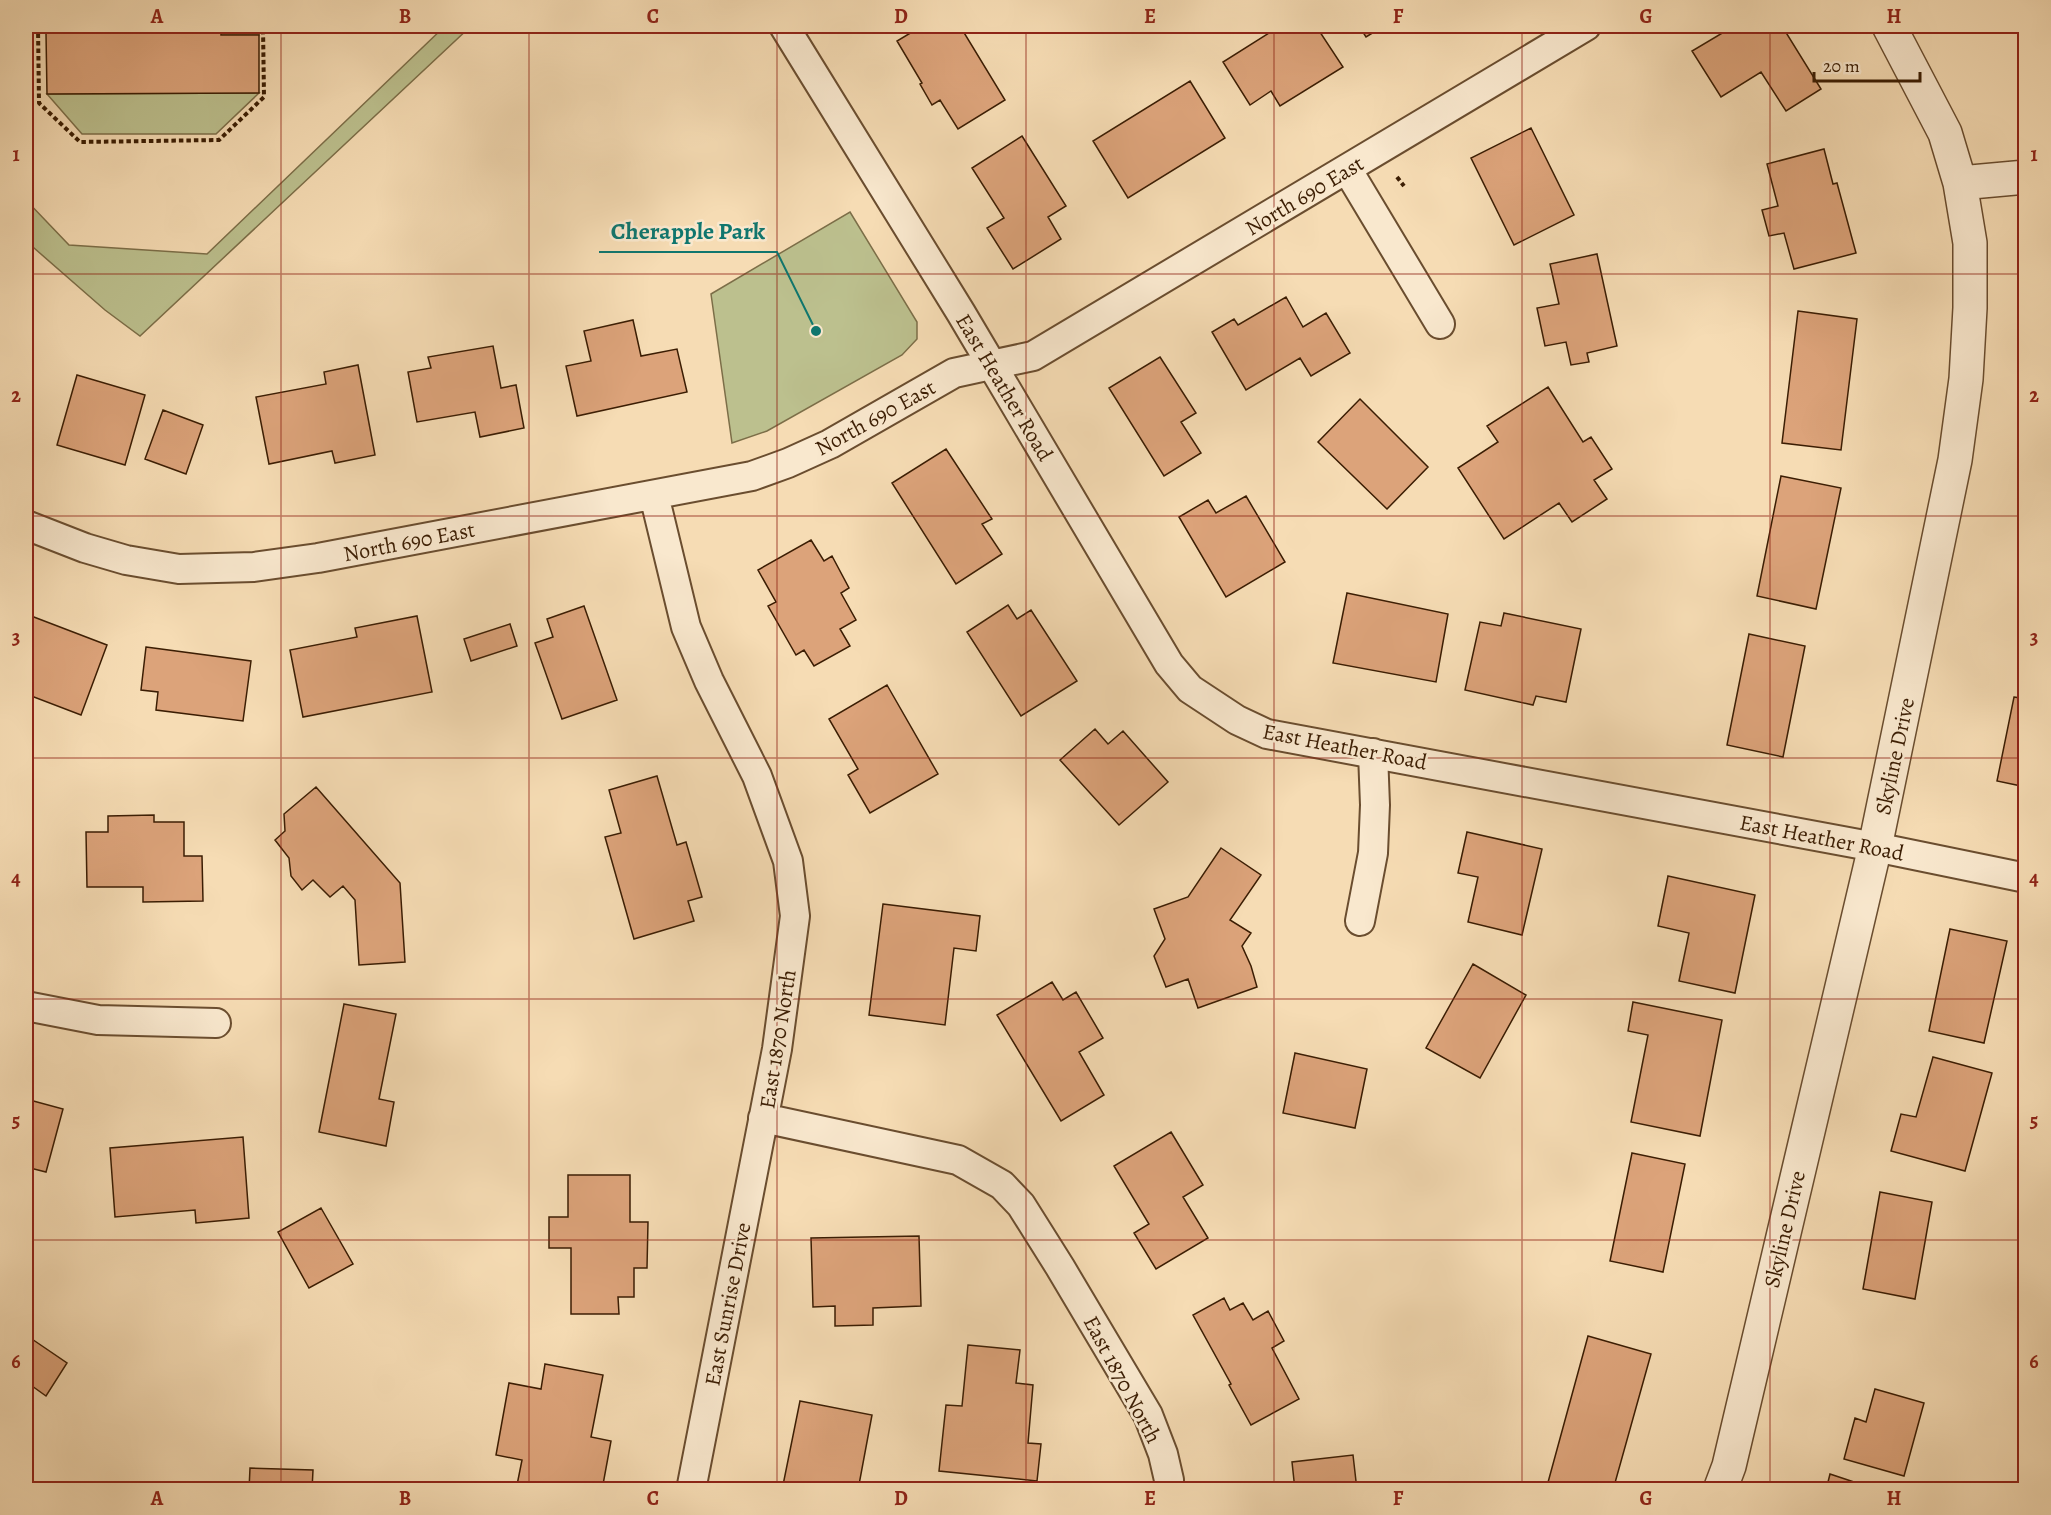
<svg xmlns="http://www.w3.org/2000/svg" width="2051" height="1515" font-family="Alegreya,serif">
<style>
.green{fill:#bcc08e;stroke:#7c6e48;stroke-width:1.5}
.building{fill:#dca37a;stroke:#3b1d03;stroke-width:1.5}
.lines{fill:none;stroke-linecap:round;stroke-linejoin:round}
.minor-casing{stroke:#6a4d2f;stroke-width:32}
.tertiary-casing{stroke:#6a4d2f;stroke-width:36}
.path{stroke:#3b1d03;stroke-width:4;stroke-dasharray:4.5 3;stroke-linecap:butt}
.minor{stroke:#f9e8ce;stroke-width:28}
.tertiary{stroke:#f9e8ce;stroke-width:33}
.grid{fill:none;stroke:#8f2418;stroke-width:1.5;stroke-opacity:0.55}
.labels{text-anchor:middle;stroke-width:5;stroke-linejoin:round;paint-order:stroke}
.street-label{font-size:22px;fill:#3b1d03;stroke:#f9e8ce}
.leader{fill:none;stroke:#0f766e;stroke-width:2}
.callout-dot{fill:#0f766e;stroke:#f9e8ce;stroke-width:2}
.callout-label{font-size:24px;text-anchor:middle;font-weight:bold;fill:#0f766e;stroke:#f9e8ce;stroke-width:5;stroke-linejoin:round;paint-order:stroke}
.neatline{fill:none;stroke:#8f2418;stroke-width:2}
.grid-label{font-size:20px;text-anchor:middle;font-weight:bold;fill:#8f2418}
</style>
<rect width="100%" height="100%" fill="#f6dcb4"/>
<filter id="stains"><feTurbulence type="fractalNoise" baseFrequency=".00333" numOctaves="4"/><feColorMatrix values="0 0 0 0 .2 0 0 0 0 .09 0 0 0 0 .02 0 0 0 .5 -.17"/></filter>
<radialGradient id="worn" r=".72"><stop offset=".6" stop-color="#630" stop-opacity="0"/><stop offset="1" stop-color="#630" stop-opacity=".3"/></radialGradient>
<!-- green -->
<path class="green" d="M221,26H259V35H221Z
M445,26H471L140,336L105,310L26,241V200L69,245L207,254Z
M259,93L216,134H82L47,94Z
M850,212L917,322V339L902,355L767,431L732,443L711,294Z"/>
<!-- building -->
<path class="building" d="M77,26H221V35H259V93L47,94L46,33H77Z
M922,26H960L1005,100L958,129L940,100L932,105L920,84L922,83L897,41Z
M1280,26H1316L1343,67L1280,106L1271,91L1250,105L1223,62Z
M1359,26H1384L1366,37Z
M1734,26H1782L1821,89L1786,111L1761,72L1721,97L1692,51Z
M1190,81L1225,138L1128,198L1093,141Z
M1531,128L1574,215L1514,245L1471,158Z
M1022,136L1066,206L1048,217L1061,239L1013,269L987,228L1004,218L972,168Z
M1824,149L1833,184L1837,183L1856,253L1794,269L1784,233L1769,236L1762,210L1778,206L1767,164Z
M1597,254L1617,346L1587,353L1589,362L1571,365L1566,342L1545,346L1537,308L1559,304L1550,264Z
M1286,297L1303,327L1326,313L1350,353L1311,376L1300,358L1246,390L1212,332L1234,319L1238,325Z
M1798,311L1857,319L1841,450L1782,443Z
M633,320L641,356L677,349L687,392L577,416L566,366L591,361L584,331Z
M493,346L501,388L516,385L524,428L480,437L475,412L417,422L408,372L431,368L428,357Z
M1160,357L1196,413L1181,422L1201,453L1164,476L1109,388Z
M358,365L375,455L335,463L332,451L269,464L256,397L326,384L324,372Z
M77,375L145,395L125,465L57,445Z
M1548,387L1583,442L1591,437L1612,469L1594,480L1607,499L1572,522L1559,503L1504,539L1458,468L1498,442L1487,426Z
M1360,399L1428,467L1387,509L1318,442Z
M163,410L203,425L186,474L145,459Z
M946,449L992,519L982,524L1002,554L956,584L892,483Z
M1781,476L1841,488L1816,609L1757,596Z
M1246,496L1285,562L1226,597L1179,517L1208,500L1216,513Z
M811,540L824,561L832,556L849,588L841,593L856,620L840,629L850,646L814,666L804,650L796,655L768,606L776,602L758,570Z
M2026,572V593L2022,592Z
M1347,593L1448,614L1436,682L1333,663Z
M1008,605L1017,619L1031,610L1077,681L1021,716L967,632Z
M584,606L617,700L562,719L535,643L553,637L547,619Z
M1504,613L1581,629L1566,702L1536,696L1533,705L1465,690L1480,622L1501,626Z
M26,614L107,645L81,715L26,694Z
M417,616L432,692L303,717L290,650L357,637L355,628Z
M510,624L517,646L471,661L464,639Z
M2026,627V648L2022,647Z
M1749,634L1805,646L1783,757L1727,745Z
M146,647L251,661L243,721L156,710L158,692L141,690Z
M887,685L938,774L870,813L848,775L858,769L829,719Z
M2014,697L2026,699V787L1997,781Z
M1095,729L1108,744L1123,731L1168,782L1119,825L1060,760Z
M657,776L677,845L686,842L702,897L688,901L694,921L634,939L605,837L621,833L609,790Z
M316,787L400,883L405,962L359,965L355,900L343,886L330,897L313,880L302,890L291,876L289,858L275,840L285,831L284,814Z
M154,815V822H184V856H202L203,901L143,902V887H87L86,832H108V816Z
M1467,832L1542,849L1522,935L1468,922L1478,877L1458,873Z
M1221,848L1261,875L1230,920L1251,933L1242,946L1251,966L1257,987L1198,1008L1188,979L1166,987L1154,956L1165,939L1154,909L1188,897Z
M1668,876L1755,895L1735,993L1679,981L1689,933L1658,926Z
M883,904L980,916L976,951L954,948L945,1025L869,1015Z
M1950,929L2007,941L1984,1043L1929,1031Z
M1473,964L1526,995L1480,1078L1426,1048Z
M1052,982L1063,1000L1076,992L1103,1038L1079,1052L1104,1095L1061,1121L997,1015Z
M1633,1002L1722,1020L1700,1136L1631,1122L1648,1035L1628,1031Z
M344,1004L396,1014L379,1099L394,1102L386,1146L319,1132Z
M1295,1053L1367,1069L1355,1128L1283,1113Z
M1933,1057L1992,1073L1965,1171L1891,1151L1901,1114L1916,1117Z
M26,1099L63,1109L46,1172L26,1167Z
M1171,1132L1203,1185L1183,1197L1208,1238L1156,1269L1134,1233L1149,1224L1114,1166Z
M243,1137L249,1218L196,1223L195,1210L115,1217L110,1148Z
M1632,1153L1685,1164L1663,1272L1610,1261Z
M568,1175H630V1222H648L647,1268H634V1297H618L619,1314H571V1248H549V1217H568Z
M1880,1192L1932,1202L1915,1299L1863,1289Z
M321,1208L353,1264L309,1288L278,1232Z
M919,1236L921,1306L873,1308V1325L835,1326V1306L813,1307L811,1238Z
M1224,1298L1230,1310L1243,1303L1253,1320L1268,1311L1284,1341L1272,1348L1299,1399L1251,1425L1229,1385L1231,1384L1193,1315Z
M26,1335L67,1363L46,1396L32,1386L26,1395Z
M1588,1336L1651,1354L1613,1490H1561L1547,1486Z
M968,1345L1020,1350L1016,1383L1033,1385L1028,1443L1041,1444L1037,1481L939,1471L946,1405L962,1406Z
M545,1364L603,1375L591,1437L611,1441L602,1490H516L522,1460L496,1455L509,1383L541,1389Z
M1875,1389L1924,1403L1904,1476L1844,1459L1855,1418L1866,1422Z
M800,1401L872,1415L858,1490H782Z
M1353,1455L1357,1490H1295L1292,1462Z
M250,1468L313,1470L312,1490H249Z
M1830,1474L1878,1490H1826Z"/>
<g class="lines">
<defs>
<path id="minor" d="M784,26L961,313L1169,664L1190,689L1237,720L1267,734L1875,847L2026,878
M1347,169L1440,324
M654,495L686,627L709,681L757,776L788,861L795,916L777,1049L691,1490
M26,525L85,548L126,560L179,569L254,567L318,558L752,476L788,463L830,444L954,373L1033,356L1586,26
M1360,921L1373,853L1375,805L1373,753
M26,1006L98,1020L216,1023
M763,1118L958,1160L1002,1185L1021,1205L1060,1267L1148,1415L1163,1454L1169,1480V1490"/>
<path id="tertiary" d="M1960,183L2026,177
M1720,1490L1729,1466L1875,847L1955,460L1966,379L1970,308V243L1960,183L1945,133L1889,26"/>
</defs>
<!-- minor casing -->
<use href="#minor" class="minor-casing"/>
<!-- tertiary casing -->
<use href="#tertiary" class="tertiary-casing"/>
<!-- path -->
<path class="path" d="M38,26L39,103L80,142L219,140L264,97L263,26
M1397,177L1404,186"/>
<!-- minor -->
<use href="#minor" class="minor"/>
<!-- tertiary -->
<use href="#tertiary" class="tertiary"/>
</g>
<!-- grid -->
<path class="grid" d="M281,26V1490M529,26V1490M777,26V1490M1026,26V1490M1274,26V1490M1522,26V1490M1770,26V1490M26,274H2026M26,516H2026M26,758H2026M26,999H2026M26,1240H2026"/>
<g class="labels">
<!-- street labels -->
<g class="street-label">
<text transform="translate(1304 195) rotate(-31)" y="8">North 690 East</text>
<text transform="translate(1005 387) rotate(59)" y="8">East Heather Road</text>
<text transform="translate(875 417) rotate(-29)" y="8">North 690 East</text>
<text transform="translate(409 541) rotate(-11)" y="8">North 690 East</text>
<text transform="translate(1345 746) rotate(11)" y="8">East Heather Road</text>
<text transform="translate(1894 756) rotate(-78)" y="8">Skyline Drive</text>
<text transform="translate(1822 837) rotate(11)" y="8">East Heather Road</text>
<text transform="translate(777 1039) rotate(-81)" y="8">East 1870 North</text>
<text transform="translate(1784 1229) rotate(-77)" y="8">Skyline Drive</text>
<text transform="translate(727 1304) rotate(-79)" y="8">East Sunrise Drive</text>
<text transform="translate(1123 1379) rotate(62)" y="8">East 1870 North</text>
</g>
</g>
<!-- callouts -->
<path class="leader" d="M816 331L777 252H599"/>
<circle class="callout-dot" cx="816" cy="331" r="6"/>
<g class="callout-label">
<text x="688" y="239">Cherapple Park</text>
</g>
<!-- margin -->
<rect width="2051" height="1515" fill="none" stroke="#f6dcb4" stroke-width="66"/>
<!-- scale -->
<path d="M1814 72v9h106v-9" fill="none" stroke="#3b1d03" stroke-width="3"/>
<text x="1823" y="72" font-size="18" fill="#3b1d03" stroke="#f9e8ce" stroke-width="4.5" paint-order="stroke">20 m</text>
<rect x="33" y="33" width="1985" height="1449" class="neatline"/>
<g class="grid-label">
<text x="157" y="23">A</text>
<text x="405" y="23">B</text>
<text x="653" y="23">C</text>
<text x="901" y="23">D</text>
<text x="1150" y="23">E</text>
<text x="1398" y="23">F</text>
<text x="1646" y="23">G</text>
<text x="1894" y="23">H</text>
<text x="16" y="161">1</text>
<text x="2034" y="161">1</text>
<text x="16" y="402">2</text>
<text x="2034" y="402">2</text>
<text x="16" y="644">3</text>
<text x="2034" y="644">3</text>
<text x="16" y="885">4</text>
<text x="2034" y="885">4</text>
<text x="16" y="1127">5</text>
<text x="2034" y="1127">5</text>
<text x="16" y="1368">6</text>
<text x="2034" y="1368">6</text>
<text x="157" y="1505">A</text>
<text x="405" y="1505">B</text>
<text x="653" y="1505">C</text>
<text x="901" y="1505">D</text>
<text x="1150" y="1505">E</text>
<text x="1398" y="1505">F</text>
<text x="1646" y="1505">G</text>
<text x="1894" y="1505">H</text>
</g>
<rect width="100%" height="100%" filter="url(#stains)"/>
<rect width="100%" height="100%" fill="url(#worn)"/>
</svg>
